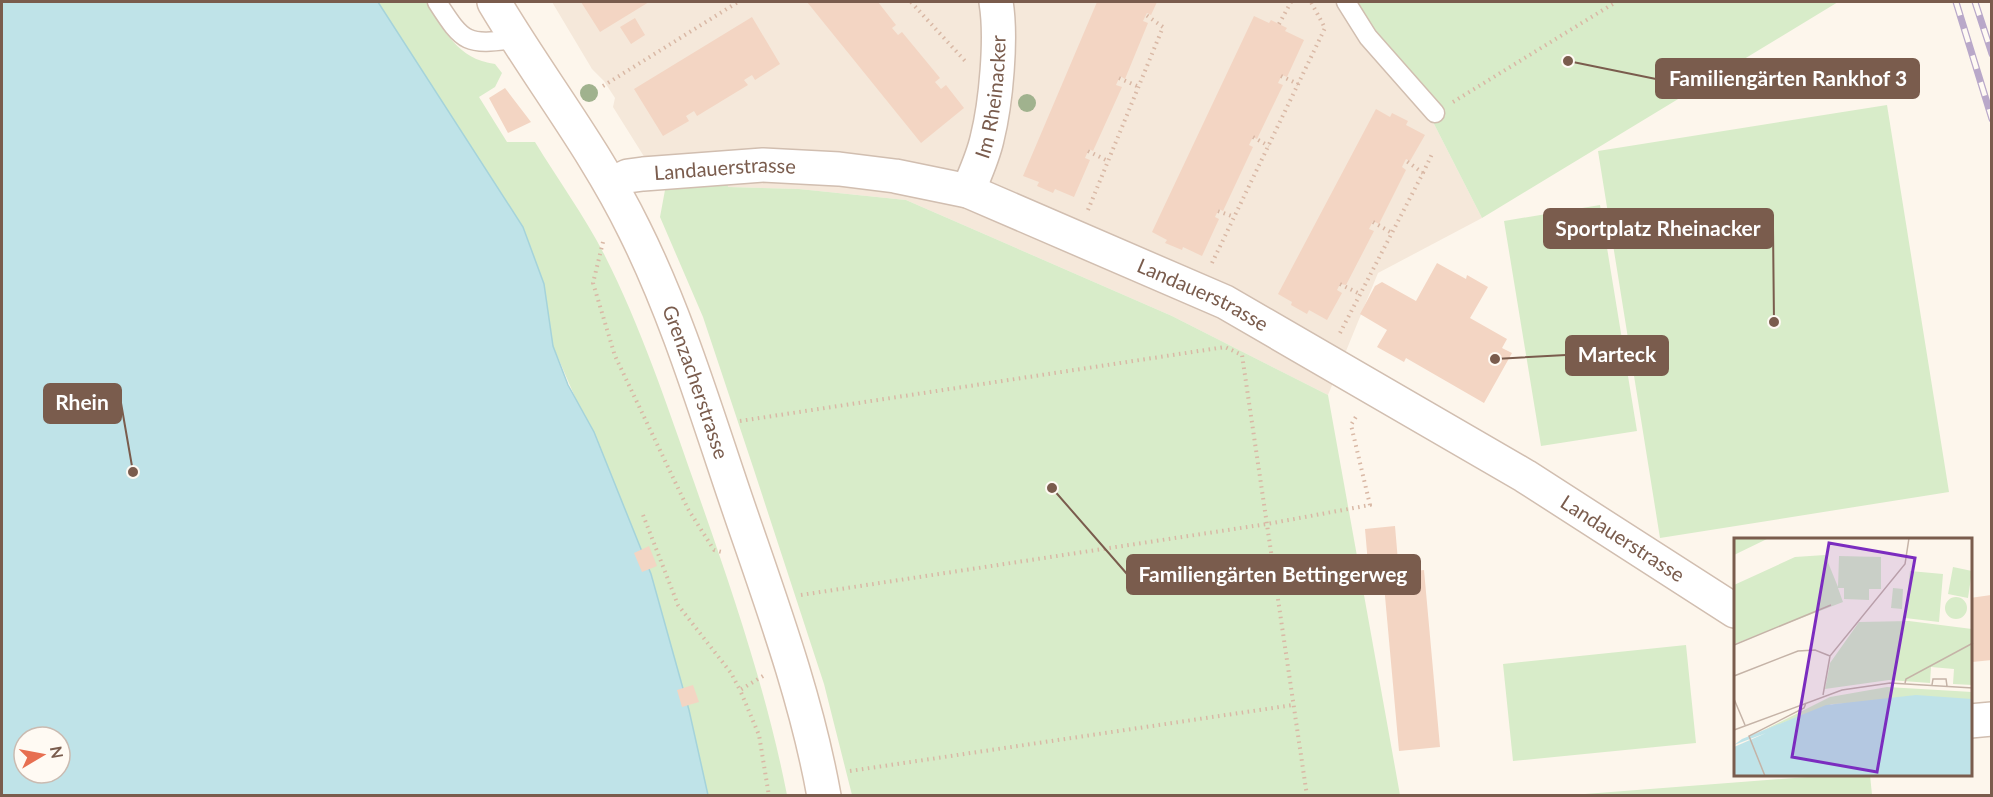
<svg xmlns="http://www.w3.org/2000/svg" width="1993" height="797" font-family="Lato,sans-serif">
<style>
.residential{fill:#f5e8da}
.green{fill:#d8ecc9}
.water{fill:#bfe3e8;stroke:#a5d3da;stroke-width:1.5;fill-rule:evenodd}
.building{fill:#f3d5c3}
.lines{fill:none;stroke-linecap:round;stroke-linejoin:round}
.lane-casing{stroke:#d1beb0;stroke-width:21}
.street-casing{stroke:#d1beb0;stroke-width:36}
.secondary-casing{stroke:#d6c0b0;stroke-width:36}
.path{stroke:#d9b8a5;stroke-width:4;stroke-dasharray:1.5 4.5;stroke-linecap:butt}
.lane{stroke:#fff;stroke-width:18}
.street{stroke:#fff;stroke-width:33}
.secondary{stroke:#fff;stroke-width:33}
.rail-casing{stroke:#b9a8c9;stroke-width:7}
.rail{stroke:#fffaf3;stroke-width:4.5;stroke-dasharray:14;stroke-linecap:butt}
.tree{fill:#a0b28e}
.labels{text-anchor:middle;stroke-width:4.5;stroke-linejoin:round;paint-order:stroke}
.street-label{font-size:20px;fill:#7a5c4d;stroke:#fffaf3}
.inset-road{fill:none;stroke:#c5b3a7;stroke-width:1.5}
.view{fill:#7b2cbf;fill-opacity:0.15;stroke:#7b2cbf;stroke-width:3}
.inset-edge{fill:none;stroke:#7a5c4d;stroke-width:3}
.leader{fill:none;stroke:#7a5c4d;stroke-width:2}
.callout-dot{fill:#7a5c4d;stroke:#fffaf3;stroke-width:2}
.callout{fill:#7a5c4d;stroke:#7a5c4d;stroke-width:2}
.callout-label{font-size:21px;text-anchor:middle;font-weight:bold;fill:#fff}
</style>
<rect width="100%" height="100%" fill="#fdf6ec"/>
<!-- residential -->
<path class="residential" d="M552,2H1356L1432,120L1482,218L1378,273L1328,395L1172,316L906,200L799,189L727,187V182L665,190L613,107L615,98L604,81L592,69Z"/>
<!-- green -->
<path class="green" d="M378,2H427C445,31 457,59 495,64L502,73L495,87L479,97L507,142H535C557,178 585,217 604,254C641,327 667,405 694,482C730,585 766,688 787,795H708L689,710L651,574L553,346L544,284L523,227Z
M1356,2H1838L1482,218L1432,120Z
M1887,105L1949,492L1660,538L1598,151Z
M727,182L728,187L799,189L906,200L1172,316L1328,395L1400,795H852L824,684L753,467L703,317L660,217L665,190Z
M1600,205L1637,431L1541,446L1504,221Z
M1686,645L1696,743L1513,761L1503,664Z
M1847,774L1870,775L1872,795H1572Z"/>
<!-- water -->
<path class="water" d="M2,2H378L523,227L544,284L553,346L568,385L594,432L651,574L689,710L708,795L2,796ZM24,737H60V773H24Z"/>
<!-- building -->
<path class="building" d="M581,2H649L600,32Z
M807,2H878L896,25L892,28L898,35L902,32L940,78L935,82L941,89L946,85L964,108L921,143Z
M1097,2H1157L1151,15L1147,13L1143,21L1148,23L1125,79L1120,76L1116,85L1122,87L1093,151L1089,149L1085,158L1090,160L1074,197L1055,189L1053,193L1037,186L1039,182L1023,176Z
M1254,16L1269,23L1271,20L1287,28L1285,31L1304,40L1287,77L1282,75L1278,83L1283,85L1257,139L1253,137L1249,145L1253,147L1223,211L1219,209L1215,217L1219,219L1202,256L1183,247L1182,250L1165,243L1167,240L1152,232Z
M752,17L780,64L755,80L752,75L744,80L748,85L697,116L694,111L686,116L689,121L663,136L634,89Z
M635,18L645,35L631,44L620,27Z
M505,88L531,122L508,133L489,98Z
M1376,109L1390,117L1392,113L1408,121L1406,125L1425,135L1410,161L1406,159L1402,167L1406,170L1379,224L1373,221L1369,229L1374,231L1346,285L1340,284L1337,290L1342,293L1327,320L1309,310L1307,314L1291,305L1292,302L1278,294Z
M1437,263L1466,279L1467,275L1488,287L1470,318L1507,339L1502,348L1512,353L1484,403L1406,358L1404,362L1377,347L1387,330L1360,314L1375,286L1382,282L1416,301Z
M1395,526L1399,573L1424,570L1440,747L1399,751L1383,574L1369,575L1365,529Z
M649,546L657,566L642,572L634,553Z
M1991,595L1992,660L1972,662L1970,598Z
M693,685L699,702L682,707L677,690Z"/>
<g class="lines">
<defs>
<path id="lane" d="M437,2C464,44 466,45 516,39
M1346,2L1368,37L1435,113"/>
<g id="street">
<path id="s1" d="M611,184L628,176L643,174L763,165L839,169L895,176L968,191L1225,302L1525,476L1735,611"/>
<path id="s2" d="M968,191C975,174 983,157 987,139C996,103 1002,38 996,2"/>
<path d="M1970,721L1992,719"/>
</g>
<g id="secondary">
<path id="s3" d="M494,2C539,78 595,149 634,229C677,315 705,409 736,500C769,597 806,695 824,796"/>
</g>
</defs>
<!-- lane casing -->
<use href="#lane" class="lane-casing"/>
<!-- street casing -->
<use href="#street" class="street-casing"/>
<!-- secondary casing -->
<use href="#secondary" class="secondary-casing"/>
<!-- path -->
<path class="path" d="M911,2L966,62
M1279,24L1291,2
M1281,76L1298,84
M1119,78L1139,87
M603,86L738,2
M1453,102L1616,2
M1253,137L1269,146
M1088,151L1108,161
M1423,173L1433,152
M1088,210L1163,27L1146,15
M1218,211L1234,217
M1373,222L1392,233
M603,242L593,283L615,356L688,509L714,550L722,552
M1212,263L1325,28L1311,2
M1340,284L1360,294
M1340,333L1423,173L1405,160
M740,421L1225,347L1242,355L1307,796
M643,515L678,605L731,673L740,690
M801,595L1267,524L1370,505L1351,425L1357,415
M763,676L740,690L759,735L769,796
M850,771L1293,705"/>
<!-- lane -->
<use href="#lane" class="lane"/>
<!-- street -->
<use href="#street" class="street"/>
<!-- secondary -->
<use href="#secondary" class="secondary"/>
<defs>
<path id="rail" d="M1956,2L1992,119
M1975,2L1992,54"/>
</defs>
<!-- rail casing -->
<use href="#rail" class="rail-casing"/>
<!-- rail -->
<use href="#rail" class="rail"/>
</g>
<!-- trees -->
<g class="tree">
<circle cx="589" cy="93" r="9"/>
<circle cx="1027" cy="103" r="9"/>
</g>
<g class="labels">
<!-- street labels -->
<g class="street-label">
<text dy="7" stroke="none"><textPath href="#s2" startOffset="98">Im Rheinacker</textPath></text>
<text dy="7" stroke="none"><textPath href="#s1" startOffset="116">Landauerstrasse</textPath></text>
<text dy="7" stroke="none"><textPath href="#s1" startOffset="618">Landauerstrasse</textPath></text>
<text dy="7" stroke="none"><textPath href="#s3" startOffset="432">Grenzacherstrasse</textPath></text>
<text dy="7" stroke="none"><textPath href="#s1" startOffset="1104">Landauerstrasse</textPath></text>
</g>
</g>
<!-- overview -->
<g transform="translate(1734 538)">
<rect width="238" height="238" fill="#fdf6ec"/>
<path d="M0,0H35L0,17ZM91,17L104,49L105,18L147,19V51H135V62L110,61V50H104L109,64L0,106V47L61,19ZM219,29L238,33L234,60L214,56ZM176,33L209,36L205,84L171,80ZM159,50L169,51L168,71L157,70ZM211 70a11 11 0 1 1 22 0a11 11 0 1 1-22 0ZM175,83L238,91V147L219,146L220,131L197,129L196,145L155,142L91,151L96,125L125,84ZM153,149L238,154V161L98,166L28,193L96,159Z" fill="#d8ecc9"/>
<path d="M182,157L238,161V238H0V209L32,195L0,207L8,201L92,167Z" fill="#bfe3e8"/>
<path class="inset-road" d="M0,107L97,67M0,138L64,113L81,112L96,118M171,145L172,141L239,105M198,147L199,141H212L213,148M89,157L96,118L171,26L175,0M0,161L11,187M0,192L108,152L156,145L239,150M31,238L15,198L70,170L72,165"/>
<path class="view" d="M95,5L181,20L143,234L58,219Z"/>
<rect width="238" height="238" class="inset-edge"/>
</g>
<!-- callouts -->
<path class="leader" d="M1568 61L1656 79M1774 322L1773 228M1495 359L1566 355M133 472L121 403M1052 488L1127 574"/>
<g class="callout-dot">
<circle cx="1568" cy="61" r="6"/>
<circle cx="1774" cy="322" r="6"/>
<circle cx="1495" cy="359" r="6"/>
<circle cx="133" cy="472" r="6"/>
<circle cx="1052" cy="488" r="6"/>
</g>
<g class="callout">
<rect x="1656" y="59" width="263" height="39" rx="6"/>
<rect x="1544" y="209" width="229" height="39" rx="6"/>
<rect x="1566" y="336" width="102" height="39" rx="6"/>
<rect x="44" y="384" width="77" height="39" rx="6"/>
<rect x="1127" y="555" width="293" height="39" rx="6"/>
</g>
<g class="callout-label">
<text x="1788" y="86">Familiengärten Rankhof 3</text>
<text x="1658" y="236">Sportplatz Rheinacker</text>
<text x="1617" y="362">Marteck</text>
<text x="82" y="410">Rhein</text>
<text x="1273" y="582">Familiengärten Bettingerweg</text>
</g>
<!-- border -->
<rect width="1993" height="797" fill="none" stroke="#7a5c4d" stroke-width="6"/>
<!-- north arrow -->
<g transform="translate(42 755) rotate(80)"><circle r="28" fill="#fffaf3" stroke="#cabbb1" stroke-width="1.5"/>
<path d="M0-4.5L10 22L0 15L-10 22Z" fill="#e76f51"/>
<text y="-9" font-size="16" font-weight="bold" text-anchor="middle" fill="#7a5c4d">N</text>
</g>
</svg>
